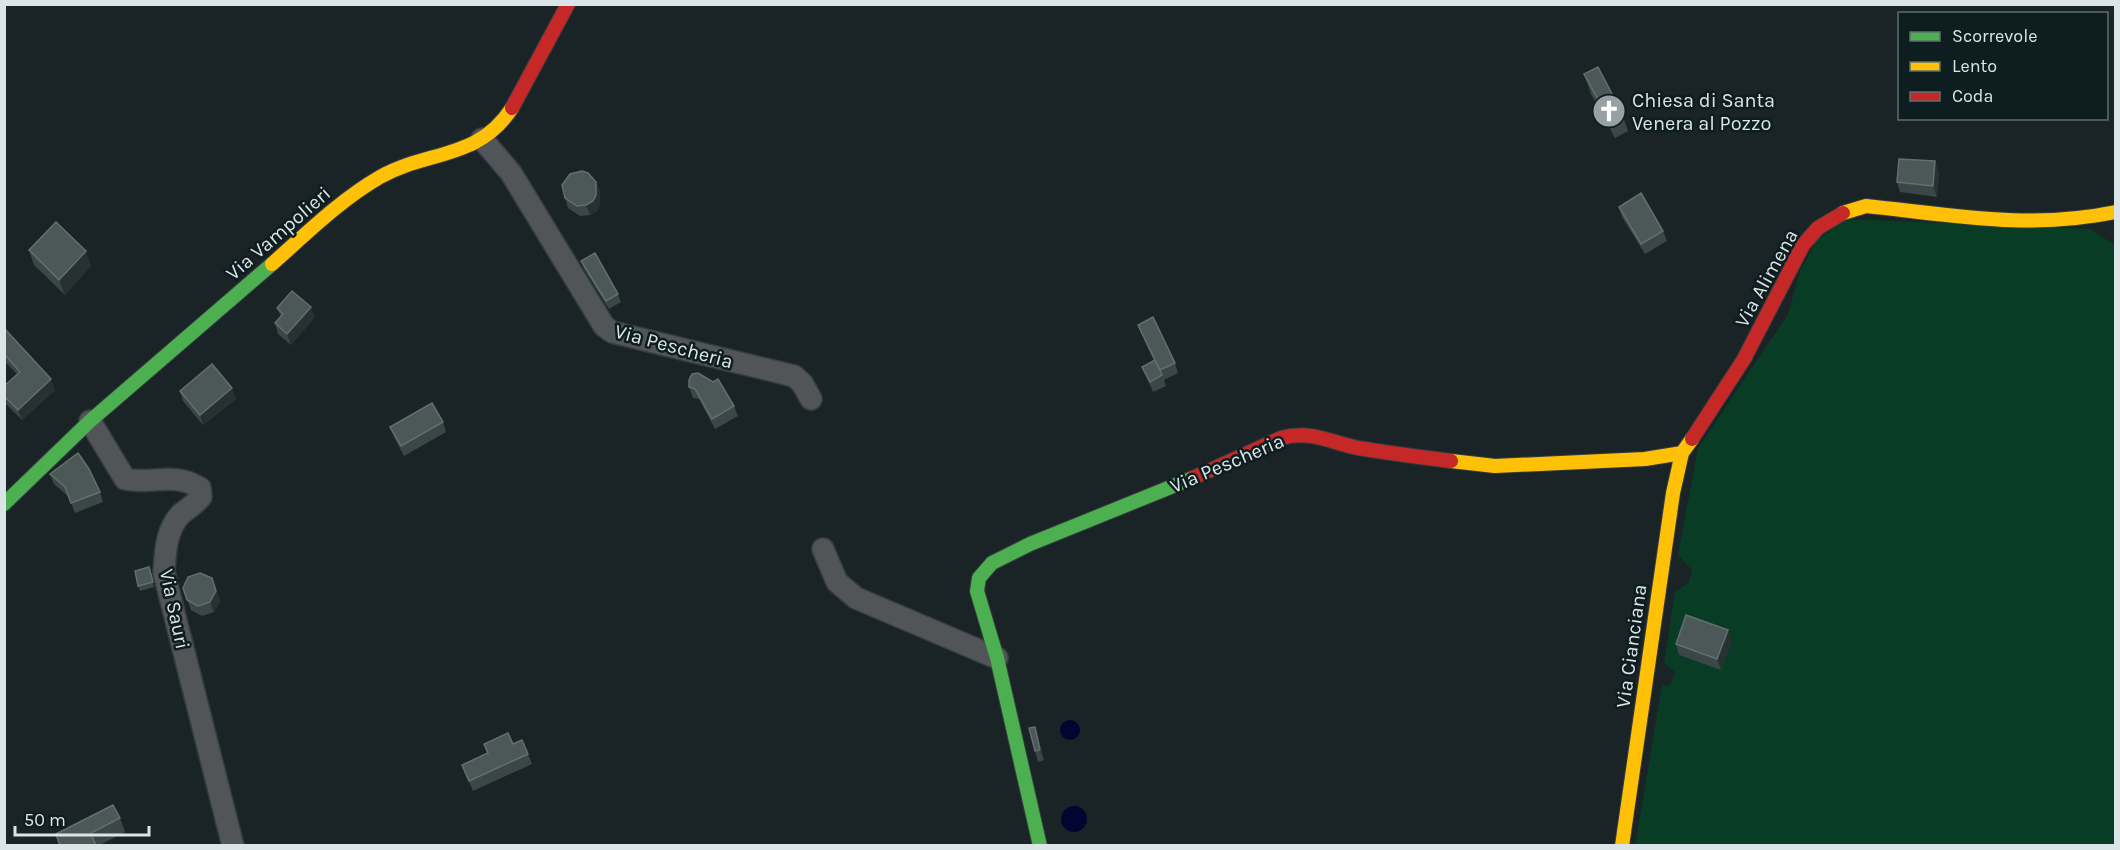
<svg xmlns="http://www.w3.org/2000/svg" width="2120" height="850" font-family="Karla,sans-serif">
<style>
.green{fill:#083c25}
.water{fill:#030531}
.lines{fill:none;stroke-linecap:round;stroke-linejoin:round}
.street-casing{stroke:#363d3f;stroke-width:24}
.fast-casing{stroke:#363d3f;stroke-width:16}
.slow-casing{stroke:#363d3f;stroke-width:16}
.jam-casing{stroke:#363d3f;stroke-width:16}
.street{stroke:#515557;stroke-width:21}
.fast{stroke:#4caf50;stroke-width:14}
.slow{stroke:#ffc107;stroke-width:14}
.jam{stroke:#c62828;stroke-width:14}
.wall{fill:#3b4747}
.shaded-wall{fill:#273132}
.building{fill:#4c5858;stroke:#636e6f;stroke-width:1.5}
.labels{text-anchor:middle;stroke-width:5;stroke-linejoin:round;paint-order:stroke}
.poi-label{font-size:20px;fill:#dbe5e7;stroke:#0d1d20;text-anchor:start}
.street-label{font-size:20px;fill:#dbe5e7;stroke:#0d1d20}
</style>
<rect width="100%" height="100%" fill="#1a2325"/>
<!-- green -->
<path class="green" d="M1846,219L2090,229L2115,245V845L1635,846L1662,685L1670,686L1675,672L1664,663L1675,592L1689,582L1692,570L1678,555L1698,448L1788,314L1800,271L1817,240Z"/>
<!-- water -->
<path class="water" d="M1060 730a10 10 0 1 1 20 0a10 10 0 1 1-20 0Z
M1061 819a13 13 0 1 1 26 0a13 13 0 1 1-26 0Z"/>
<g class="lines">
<defs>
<path id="street" d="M482,139L511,173L604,326L612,332L794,376L802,383L811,399
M90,421L125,479C153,485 172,471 200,488L201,497C195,504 189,508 182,513C166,528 165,553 164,573L233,846
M823,549L837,582L856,598L997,658"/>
<path id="fast" d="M4,504L90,421L272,264
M1040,846L997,658L977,591L979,578L992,563L1030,544L1193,478"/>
<path id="slow" d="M1843,213L1866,206C1954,215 2028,230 2116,212
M272,264C306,234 340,200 380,177C428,150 478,160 512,108
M1451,461L1495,466L1645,459L1682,453
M1622,846L1673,493L1682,453L1692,439"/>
<path id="jam" d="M512,108L568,4
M1692,439L1744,359L1803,245L1818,228L1843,213
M1193,478L1281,438C1312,430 1329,442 1358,448C1389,453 1420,457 1451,461"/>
</defs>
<!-- street casing -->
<use href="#street" class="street-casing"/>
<!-- fast casing -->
<use href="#fast" class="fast-casing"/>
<!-- slow casing -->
<use href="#slow" class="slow-casing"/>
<!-- jam casing -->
<use href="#jam" class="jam-casing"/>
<!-- street -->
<use href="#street" class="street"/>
<!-- fast -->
<use href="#fast" class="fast"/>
<!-- slow -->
<use href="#slow" class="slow"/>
<!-- jam -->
<use href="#jam" class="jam"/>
</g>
<!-- wall -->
<path class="wall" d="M1584,74L1621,111L1628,131L1615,138L1591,94Z
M1939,172L1937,197L1900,192L1897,182Z
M596,182L600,192V205L597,211L590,215L580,216L568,208L565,198Z
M1619,207L1663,231L1667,241L1645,254L1622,217Z
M29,250L91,266L65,295L34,265Z
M581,261L618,294L621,302L609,309L584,269Z
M277,308L315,317L291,345L278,334L275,323L281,317Z
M1138,325L1175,363L1178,373L1164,380L1166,386L1153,392L1142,367L1154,361L1142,335Z
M4,328L55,390L22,420L4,402V386L17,374L4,361Z
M689,380L734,406L738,416L715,429L699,399L693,398L689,387Z
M180,391L236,399L203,425L183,401Z
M443,422L446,432L404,456L394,437L390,427Z
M50,474L100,492L103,502L75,513L69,497L54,484Z
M149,567L154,587L140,591L138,586Z
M212,578L220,601L214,612L202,616L191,610L183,588Z
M1732,640L1721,670L1679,655L1676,644Z
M1035,727L1038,737L1044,760L1038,762L1035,751Z
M484,744L528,754L532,764L473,791L462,765L487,753Z
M120,818L125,832L98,846H60Z"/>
<!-- shaded-wall -->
<path class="shaded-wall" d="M1935,161L1939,172L1937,197L1933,186Z
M596,182L600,192V205L597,211L590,215L586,205Z
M86,251L91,266L65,295L59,280Z
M311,307L315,317L291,345L287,334Z
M51,379L55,390L22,420L18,410Z
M232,388L236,399L203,425L200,415Z
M216,591L220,601L214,612L210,602Z
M1728,630L1732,640L1721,670L1717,659Z
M1035,727L1038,737L1044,760L1040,750Z"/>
<!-- building -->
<path class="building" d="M1598,67L1621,111L1608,118L1584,74Z
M1899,159L1935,161L1933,186L1897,182Z
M582,171L588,173L596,182V195L593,201L586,205L577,206L565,198L562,185L570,174Z
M1641,193L1663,231L1641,244L1619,207Z
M56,222L86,251L59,280L29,250Z
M595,253L618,294L606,301L581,261Z
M292,291L311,307L287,334L275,323L283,314L277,308Z
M1153,317L1175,363L1160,370L1138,325Z
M4,328L51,379L18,410L4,396V386L20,372L4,354Z
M1155,360L1162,375L1150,382L1142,367Z
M212,364L232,388L200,415L180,391Z
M698,373L713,382L718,379L734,406L712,419L695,389L689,387V380L692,374Z
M432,403L443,422L401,446L390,427Z
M78,453L89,469L100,492L71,503L65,487L50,474Z
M149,567L153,582L138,586L135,571Z
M200,573L212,578L216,591L210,602L198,606L187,600L183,588L188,577Z
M1686,615L1728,630L1717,659L1676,644Z
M1035,727L1040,750L1035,751L1029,728Z
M508,733L513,744L522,740L528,754L469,781L462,765L488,753L484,744Z
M113,805L120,818L91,833L96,846H60L56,834Z"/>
<!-- icons -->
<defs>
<symbol id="church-disc" viewBox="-11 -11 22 22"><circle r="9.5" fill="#97a1a3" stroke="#0d1d20"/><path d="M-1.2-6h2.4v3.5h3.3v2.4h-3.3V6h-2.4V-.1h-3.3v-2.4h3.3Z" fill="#fff"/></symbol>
</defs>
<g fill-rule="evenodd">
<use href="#church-disc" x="1590" y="92" width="38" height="38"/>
</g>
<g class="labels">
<!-- poi labels -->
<g class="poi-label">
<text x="1632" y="107">Chiesa di Santa<tspan x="1632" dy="23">Venera al Pozzo</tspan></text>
</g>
<!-- street labels -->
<g class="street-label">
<text transform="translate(278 233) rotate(-41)" y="7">Via Vampolieri</text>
<text transform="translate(1766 278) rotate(-61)" y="7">Via Alimena</text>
<text transform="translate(674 346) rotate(15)" y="7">Via Pescheria</text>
<text transform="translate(1227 463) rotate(-23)" y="7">Via Pescheria</text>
<text transform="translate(175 609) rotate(78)" y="7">Via Sauri</text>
<text transform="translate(1631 646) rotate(-82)" y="7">Via Cianciana</text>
</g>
</g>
<!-- border -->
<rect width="2120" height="850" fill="none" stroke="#dbe5e7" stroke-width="12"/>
<!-- legend -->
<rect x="1898" y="12" width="210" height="108" fill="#0d1d20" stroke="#5f6d70" stroke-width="1.5"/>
<rect x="1910" y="32" width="30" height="9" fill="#4caf50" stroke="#5f6d70" stroke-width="1.5"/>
<text x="1952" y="42" font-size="18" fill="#dbe5e7">Scorrevole</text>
<rect x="1910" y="62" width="30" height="9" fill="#ffc107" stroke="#5f6d70" stroke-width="1.5"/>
<text x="1952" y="72" font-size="18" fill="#dbe5e7">Lento</text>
<rect x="1910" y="92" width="30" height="9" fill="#c62828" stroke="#5f6d70" stroke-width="1.5"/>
<text x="1952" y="102" font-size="18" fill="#dbe5e7">Coda</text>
<!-- scale -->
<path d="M15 826v9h134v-9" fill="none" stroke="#dbe5e7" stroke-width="3"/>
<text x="24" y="826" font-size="18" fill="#dbe5e7" stroke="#0d1d20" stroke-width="4.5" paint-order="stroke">50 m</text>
</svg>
